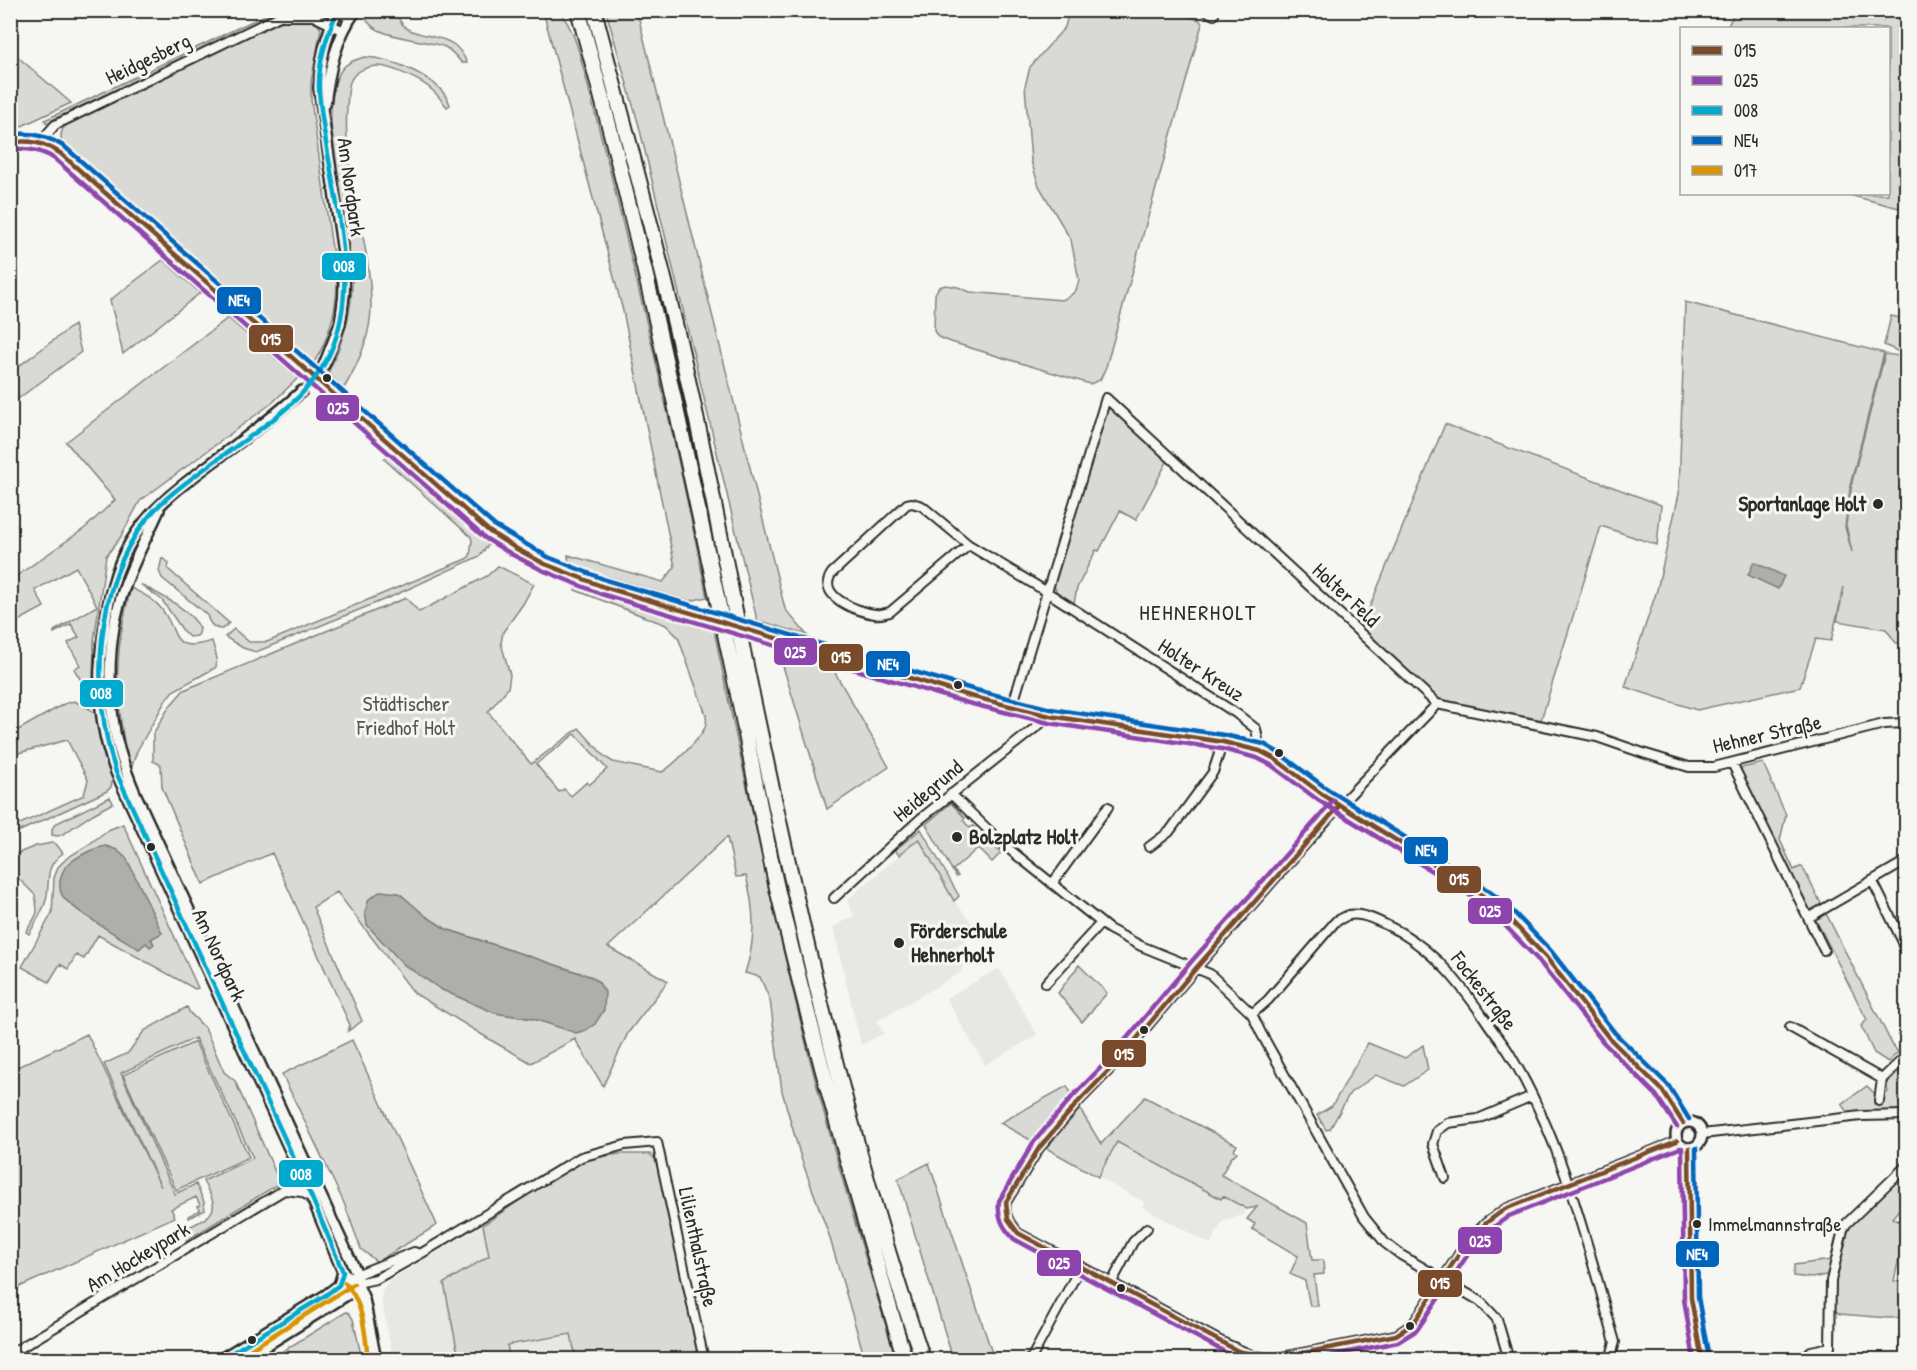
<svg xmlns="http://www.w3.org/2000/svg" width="1917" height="1370" font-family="'Patrick Hand',sans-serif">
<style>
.built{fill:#e7e7e3}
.green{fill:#d9d9d5;stroke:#828280;stroke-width:1.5;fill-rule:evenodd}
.water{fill:#aeaeab;stroke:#7a7a78;stroke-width:1.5}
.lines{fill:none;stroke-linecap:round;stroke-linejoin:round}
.tertiary-tunnel{stroke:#cdcdca;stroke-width:9;stroke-dasharray:9 4.5;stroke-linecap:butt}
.minor-casing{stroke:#2b2b2b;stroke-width:12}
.tertiary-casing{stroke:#2b2b2b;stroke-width:14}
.motorway-casing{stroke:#2b2b2b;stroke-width:18}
.minor{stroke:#f6f6f2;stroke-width:8}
.tertiary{stroke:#f6f6f2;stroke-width:9}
.motorway{stroke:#f6f6f2;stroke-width:14}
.tertiary-bridge-casing{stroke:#2b2b2b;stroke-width:14;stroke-linecap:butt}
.tertiary-bridge{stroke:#f6f6f2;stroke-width:9}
.bus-1-casing{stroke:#f6f6f2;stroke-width:9}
.bus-2-casing{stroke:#f6f6f2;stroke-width:9}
.bus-3-casing{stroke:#f6f6f2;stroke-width:9}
.bus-4-casing{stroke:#f6f6f2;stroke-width:9}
.bus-5-casing{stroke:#f6f6f2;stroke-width:9}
.bus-1{stroke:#7a4b2a;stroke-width:4.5}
.bus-2{stroke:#8e44ad;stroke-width:4.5}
.bus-3{stroke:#00a9ce;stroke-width:4.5}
.bus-4{stroke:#0065bd;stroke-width:4.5}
.bus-5{stroke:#d89406;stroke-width:4.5}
.bus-dot{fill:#2b2b2b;stroke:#f6f6f2;stroke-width:2}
.labels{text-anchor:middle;stroke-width:6;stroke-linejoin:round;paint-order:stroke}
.bus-label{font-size:20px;fill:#2b2b2b;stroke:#f6f6f2;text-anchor:start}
.street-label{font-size:21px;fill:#2b2b2b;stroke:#f6f6f2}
.poi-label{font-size:21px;font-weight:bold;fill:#2b2b2b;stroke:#f6f6f2;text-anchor:start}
.park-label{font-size:21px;fill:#565656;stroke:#f6f6f2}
.neighbourhood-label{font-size:22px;letter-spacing:1.5px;fill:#2b2b2b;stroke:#f6f6f2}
.line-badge{stroke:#f6f6f2;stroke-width:2}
.badge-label{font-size:16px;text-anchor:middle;font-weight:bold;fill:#fff}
</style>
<rect width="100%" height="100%" fill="#f6f6f2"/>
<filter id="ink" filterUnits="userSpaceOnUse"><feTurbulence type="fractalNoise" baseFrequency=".0167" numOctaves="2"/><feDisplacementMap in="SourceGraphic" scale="12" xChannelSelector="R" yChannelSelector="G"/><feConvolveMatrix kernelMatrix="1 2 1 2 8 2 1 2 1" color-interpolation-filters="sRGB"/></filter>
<g filter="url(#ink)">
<!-- built -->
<path class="built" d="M919,839L954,901L979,932L953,948L963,967L960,973L877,1021L884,1033L861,1045L833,927L854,916L847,900Z
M999,968L1037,1035L985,1065L946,998Z
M1117,1142L1220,1199L1222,1195L1247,1209L1243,1215L1223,1221L1210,1244L1142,1207L1144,1202L1098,1177Z
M483,1225L489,1256L445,1283L459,1359H393L381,1297L383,1289L390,1280Z
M571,1334L576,1359L485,1360L509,1355L507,1346Z"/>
<!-- green -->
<path class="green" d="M364,11H397C400,40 435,31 453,44C460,49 464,56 467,63H462C457,57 452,51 445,47C425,38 365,40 364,11Z
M543,11H559C576,31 580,57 587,82C595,113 603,144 611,175C645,315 679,455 707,597L690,601L569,565L568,555L663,582L675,567L623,311Z
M606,11H637L785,609L807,635L757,620L639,126Z
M1069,11H1171L1200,20L1202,24L1106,367L1100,380L1090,384L951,342L938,337L934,331L935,294L939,287L946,285L958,287L970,292L1062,300L1070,296L1076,290L1079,280L1071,240L1039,186L1031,161L1025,86L1030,67L1065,27Z
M1735,11H1906V194L1903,209L1845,194H1888V28H1727Z
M271,12H273L268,17L46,123L45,120Z
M300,17L317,23L321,29L311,82V100L337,284C336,313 329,339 313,364L62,142C60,135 61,129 67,124L276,23Z
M11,51L71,103L11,131Z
M365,57C391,58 442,78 450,105L447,107C442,101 438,95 432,90C423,81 391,66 378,66C368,66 355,71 351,80C347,87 348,99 347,107C342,175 371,239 371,306C371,336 359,363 344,388L328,373C343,342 353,312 352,276C350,227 313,109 342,69C347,62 357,59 365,57Z
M163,260L200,293L123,354L110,300Z
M1685,302L1884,353L1851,482L1845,527L1852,552L1846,525L1852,482L1885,354L1906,357V643H1896L1886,629L1837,621L1844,587L1831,641L1816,639L1800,687L1697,710L1625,687L1657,590L1679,494Z
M1891,316L1906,319V355L1884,345Z
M228,318L298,378L272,403L140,501L120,538L106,556L94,641L93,689L88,692L74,669L80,665L68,643L79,637L71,624L54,633V631L97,606L76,567L35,590L44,607L20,620L11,622V580L85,528L115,500L66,442Z
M74,325L81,352L11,404V372Z
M1107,405L1112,407L1168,460L1136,520L1120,511L1099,551L1096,550L1077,588L1074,603L1057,592L1053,584Z
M1445,424L1661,505L1657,545L1601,526L1541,720L1438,699L1361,628Z
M388,455L489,544L480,556L393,596L256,652L243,648L225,637L234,629L249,642H267L466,559L470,556L472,541L471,537L384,459Z
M162,558L169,563L168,569L229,623L222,629C213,629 209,623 207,615L162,578L159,571Z
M498,566L534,584L523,604L503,632L501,643L510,675L508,688L488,712L531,764L579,728L605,757L613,762L662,772C673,766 702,737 706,725C707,722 706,718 706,715L678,637L666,625L575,590L576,586L714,630C740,757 767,884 798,1011C826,1128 861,1244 896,1359H865L829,1235L801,1158L782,1091L770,1000L760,977L745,973C756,940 755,910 746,876L736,877L727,837L608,947L668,981L628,1033L603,1086L575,1039L531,1063L494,1042L414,993L337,892L313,907L362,1021L348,1031L350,1025L272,853L203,884L162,787L161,765L153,761V734L169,707L184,690L406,598L419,612L487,576ZM575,734L607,769L589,785L587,782L571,796L564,789L559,792L536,764ZM427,917L446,929L592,977L599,983L576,1032L534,1019L495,1013Z
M140,584C161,596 188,607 200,628L199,634L197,636L189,637L184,632L162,600Z
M131,588C141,593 151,597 159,606C181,630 167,655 212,641L217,658L216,667L213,669L173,691L167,698L137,751L132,766L129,768C115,700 112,657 131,588Z
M792,657L830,664L889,767L827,809L783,666Z
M74,701L90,709L97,715L102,742L113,778L111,787L107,791L11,835V828L84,795L88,780L67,740L11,755V734L64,704Z
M1763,763L1786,815L1780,840L1794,870L1802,866L1892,1044L1898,1052L1888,1062L1874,1053L1861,1026L1867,1020L1816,920L1808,911L1737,769Z
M110,797L113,803L93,814L63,834L58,836L52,835V829L55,824Z
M951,803L965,818L963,820L970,828L973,826L1001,853L992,862L978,848L953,870L958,876L956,877L926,824Z
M123,824L198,988L195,989L98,935L84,959L76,955L68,969L60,964L49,982L22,967L52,913L54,878L58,867L67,858L88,845L108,830Z
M921,829L959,896L954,901L919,839L899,855L895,850Z
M52,843L56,844L63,853C43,868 51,879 46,900C43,912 35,923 29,934L26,932C29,926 38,916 37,910C37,905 35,901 35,895L11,871V856L36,846Z
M1079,965L1107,993L1082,1022L1058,993Z
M187,1007L190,1013L205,1028L224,1072L235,1081L280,1183L187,1240L182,1230C192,1225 216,1218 213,1203C212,1196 206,1188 203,1181L253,1158L195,1038L121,1073L175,1194L196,1184L204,1202L205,1210L189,1218L188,1216L200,1210L198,1206L200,1205L196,1197L171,1209L175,1217L17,1288L10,1274L11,1070L87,1034L161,1187L104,1064L128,1053L144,1031Z
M352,1040L437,1225L377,1262L361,1249L344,1203L282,1074Z
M195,1042L249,1157L176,1190L123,1075Z
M1368,1043L1405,1058L1423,1045L1428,1070L1404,1086L1376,1075L1350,1093L1330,1129L1326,1130L1317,1115L1332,1106Z
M1906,1064V1110L1849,1113L1842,1104L1867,1086L1878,1097L1880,1098L1888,1092L1886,1084Z
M1067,1086L1073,1096L1034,1142L1000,1123Z
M1145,1097L1237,1145L1234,1150L1237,1152L1231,1158L1221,1175L1307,1223L1312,1260H1323L1324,1274L1314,1275L1318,1306H1310L1305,1281L1290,1274L1298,1256L1252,1229L1255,1224L1247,1219L1257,1207L1247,1209L1223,1196L1221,1199L1117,1142L1098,1177L1046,1148L1080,1109L1101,1144Z
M619,1154H650L656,1160L700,1359H576L571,1334L507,1345L509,1355L485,1359H459L444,1283L489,1256L483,1225L559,1174L588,1159Z
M929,1163L994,1359H953L898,1179Z
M1906,1170V1201L1892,1218L1906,1225L1894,1281L1906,1283V1317L1889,1318L1840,1314L1834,1310V1279L1846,1233L1849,1226Z
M1832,1260L1830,1269L1826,1275L1812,1278L1793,1276L1794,1265Z
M346,1312L349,1313L353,1319L362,1359H270Z"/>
<!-- water -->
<path class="water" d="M1754,562L1784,576L1778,589L1748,575Z
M106,846L117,850L127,859L162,933L151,939L154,944L150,947L146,943L139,949C122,938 71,910 62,895C57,886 61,871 68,864C78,856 93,848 106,846Z
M381,891L399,893L427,917L446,929L592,977L599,983L605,992L604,1010L595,1024L586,1030L576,1033L534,1019L495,1013L442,990L404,965L367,925L365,912L369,899Z"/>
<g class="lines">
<!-- tertiary-tunnel -->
<path class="tertiary-tunnel" d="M302,391L324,365"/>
<defs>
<path id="minor" d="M332,10L351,18
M1205,10L1214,15
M283,16H313L344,31
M40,142L55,125L292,10
M912,503L922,506L969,545L890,612C885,613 880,615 875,614C858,612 815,596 832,573L907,504Z
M969,545L1047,592L1237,714L1256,729L1260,751
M1437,704L1340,805L1197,967L1117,1062L1079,1101L1039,1148L1006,1202C1004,1215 1009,1223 1018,1233L1224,1343L1254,1356L1272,1359L1396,1335L1413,1324L1465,1245L1486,1223L1505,1209L1677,1141
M1012,707L1106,398L1437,704L1597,737L1646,754L1689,767H1714L1884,724L1906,723
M1732,763L1824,950
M951,794L1004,845L1109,929L1141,946L1210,974L1252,1014L1261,1033L1364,1217L1385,1243L1401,1255L1480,1301L1497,1319L1509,1360
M1149,847L1169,832L1213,772L1223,742
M1873,882L1906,948
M1052,884L1108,807
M834,898L919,820L1050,716
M1808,918L1906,861
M1046,983L1101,923
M1252,1014L1268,1000L1336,921C1340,920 1345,916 1349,915C1365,912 1386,925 1400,932C1437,954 1461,985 1485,1019C1493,1032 1504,1043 1511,1056C1564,1145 1587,1245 1615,1342L1611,1356
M1790,1027L1882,1079
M1879,1101L1882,1079L1906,1056
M1702,1134L1861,1116L1906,1115
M1445,1178L1433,1144L1437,1131L1448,1123L1478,1119L1532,1096
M284,1190L302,1192L312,1198
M353,1276L414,1252L417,1253
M1112,1282L1133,1242L1147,1228
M357,1283L376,1279L422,1253L581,1157L625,1145L657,1142L704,1360
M10,1354L284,1190C290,1183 296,1175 306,1175
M1028,1360L1032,1357L1081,1266
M1218,1360L1224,1343
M1802,1360L1811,1351L1830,1347L1831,1281L1843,1230L1846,1224L1906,1166"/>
<path id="tertiary" d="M325,104C329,72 336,37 356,10
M10,143C29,138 44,142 60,153L467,513C495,537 526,557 560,572C603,589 649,599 693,613
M324,365L340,324L344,295V260L319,88C321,61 325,35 338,10
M159,510C148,535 134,560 125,586C108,632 107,684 115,732C119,753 127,774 135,793L357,1274V1283L350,1293L243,1360
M784,639L970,696L1026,711L1223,742L1260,751L1275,759L1322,794L1471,887L1500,909L1545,956L1609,1038L1662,1090L1683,1123
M1676 1135a13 13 0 1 1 26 0a13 13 0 1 1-26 0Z
M1689,1148L1691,1298L1702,1360
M343,1272L357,1283L364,1299L376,1360
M219,1360L326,1295L339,1285L343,1272L312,1198L116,772C99,728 96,679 104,632C108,601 114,569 131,541C151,508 182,485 213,462C244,439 274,417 302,391"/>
<path id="motorway" d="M578,10C641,234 688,463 737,690C751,756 762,822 777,888C814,1047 859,1203 905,1360
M594,10C627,136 662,262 690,389C710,478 726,567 744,656C793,893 845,1131 923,1360"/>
</defs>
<!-- minor casing -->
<use href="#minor" class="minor-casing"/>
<!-- tertiary casing -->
<use href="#tertiary" class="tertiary-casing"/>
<!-- motorway casing -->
<use href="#motorway" class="motorway-casing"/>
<!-- minor -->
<use href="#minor" class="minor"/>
<!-- tertiary -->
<use href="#tertiary" class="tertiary"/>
<!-- motorway -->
<use href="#motorway" class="motorway"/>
<defs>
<path id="tertiary-bridge" d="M693,613L784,639"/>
</defs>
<!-- tertiary-bridge casing -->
<use href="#tertiary-bridge" class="tertiary-bridge-casing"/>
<!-- tertiary-bridge -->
<use href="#tertiary-bridge" class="tertiary-bridge"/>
<defs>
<path id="bus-1" d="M10,143C29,139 44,143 60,153L490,532L517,549L545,564L604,587L970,696L1050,716L1223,742L1260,751L1275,759L1322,794L1471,887L1500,909L1545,956L1609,1038L1662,1090L1683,1123
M1340,805L1197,967L1117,1062L1079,1101L1039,1148L1006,1202L1008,1219L1018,1233L1238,1351L1272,1359L1396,1335L1413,1324L1465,1245L1486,1223L1505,1209L1677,1141
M1689,1148L1691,1298L1702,1360"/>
<path id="bus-2" d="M12,150C28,147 41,150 55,159L485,538L513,555L542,570L601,594L968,703L1049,723L1222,749L1257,758L1271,765L1318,800L1467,893L1495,915L1539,961L1604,1043L1656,1095L1677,1127
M1682,1148L1684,1299L1694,1360
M1240,1360L1014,1239C1003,1228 997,1217 999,1201L1033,1143L1073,1096L1111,1057L1191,962L1334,800
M1309,1360L1398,1342L1417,1330L1471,1250L1491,1229L1509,1216L1680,1148"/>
<path id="bus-3" d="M220,1360L326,1295L339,1285L343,1272L312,1198L116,772C90,695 94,586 146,520C163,498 192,478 215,461C256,432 308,401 330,353C366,275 324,172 319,89C318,63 327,34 338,10"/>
<path id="bus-4" d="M10,135C31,131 48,136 65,147L495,526L548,557L606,580L972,689L1051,709L1224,735L1264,744L1279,753L1326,788L1475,881L1505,903L1551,951L1615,1033L1668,1085L1689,1119
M1696,1148L1698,1297L1709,1359"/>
<path id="bus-5" d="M345,1283C364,1303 365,1333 368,1360
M234,1360L354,1284"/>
</defs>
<!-- bus-1 casing -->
<use href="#bus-1" class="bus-1-casing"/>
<!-- bus-2 casing -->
<use href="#bus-2" class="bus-2-casing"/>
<!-- bus-3 casing -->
<use href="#bus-3" class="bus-3-casing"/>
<!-- bus-4 casing -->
<use href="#bus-4" class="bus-4-casing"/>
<!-- bus-5 casing -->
<use href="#bus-5" class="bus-5-casing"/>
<!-- bus-1 -->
<use href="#bus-1" class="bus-1"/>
<!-- bus-2 -->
<use href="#bus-2" class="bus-2"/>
<!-- bus-3 -->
<use href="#bus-3" class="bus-3"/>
<!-- bus-4 -->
<use href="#bus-4" class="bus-4"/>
<!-- bus-5 -->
<use href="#bus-5" class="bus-5"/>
</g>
</g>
<!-- markers -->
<g class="bus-dot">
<circle cx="327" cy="378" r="5"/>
<circle cx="1878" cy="504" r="6"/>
<circle cx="958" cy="685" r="5"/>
<circle cx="1279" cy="753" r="5"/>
<circle cx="957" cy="837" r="6"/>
<circle cx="151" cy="847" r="5"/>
<circle cx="899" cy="943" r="6"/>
<circle cx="1144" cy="1030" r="5"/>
<circle cx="1697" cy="1224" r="5"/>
<circle cx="1121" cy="1288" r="5"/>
<circle cx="1410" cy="1326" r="5"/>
<circle cx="252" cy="1340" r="5"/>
</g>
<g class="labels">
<!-- bus labels -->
<g class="bus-label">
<text x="1708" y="1231">Immelmannstraße</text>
</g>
<!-- street labels -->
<g class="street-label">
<text transform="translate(148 59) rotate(-26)" y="7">Heidgesberg</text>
<text transform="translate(351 187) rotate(82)" y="7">Am Nordpark</text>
<text transform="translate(1346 595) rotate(43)" y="7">Holter Feld</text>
<text transform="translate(1201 670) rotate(33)" y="7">Holter Kreuz</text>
<text transform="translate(1767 734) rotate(-13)" y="7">Hehner Straße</text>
<text transform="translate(928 791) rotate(-40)" y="7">Heidegrund</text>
<text transform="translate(219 955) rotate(65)" y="7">Am Nordpark</text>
<text transform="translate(1484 991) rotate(52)" y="7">Fockestraße</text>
<text transform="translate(698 1247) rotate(78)" y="7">Lilienthalstraße</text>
<text transform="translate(138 1257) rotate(-31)" y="7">Am Hockeypark</text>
</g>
<!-- poi labels -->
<g class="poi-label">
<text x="1866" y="511" text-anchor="end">Sportanlage Holt</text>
<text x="969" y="844">Bolzplatz Holt</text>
<text x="911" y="938">Förderschule<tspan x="911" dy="24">Hehnerholt</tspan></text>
</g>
<!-- park labels -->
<g class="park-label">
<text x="406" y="711">Städtischer<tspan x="406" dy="24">Friedhof Holt</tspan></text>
</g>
<!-- neighbourhood labels -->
<g class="neighbourhood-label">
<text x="1198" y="620">HEHNERHOLT</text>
</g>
</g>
<g class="line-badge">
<rect x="321" y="252" width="46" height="29" rx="6" fill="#00a9ce"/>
<rect x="216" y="286" width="46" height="29" rx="6" fill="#0065bd"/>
<rect x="248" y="324" width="46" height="29" rx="6" fill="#7a4b2a"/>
<rect x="315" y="394" width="45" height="28" rx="6" fill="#8e44ad"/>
<rect x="773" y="637" width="45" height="29" rx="6" fill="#8e44ad"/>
<rect x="818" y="643" width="46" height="29" rx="6" fill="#7a4b2a"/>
<rect x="865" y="650" width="46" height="28" rx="6" fill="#0065bd"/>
<rect x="79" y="679" width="45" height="29" rx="6" fill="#00a9ce"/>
<rect x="1403" y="836" width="46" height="29" rx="6" fill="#0065bd"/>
<rect x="1436" y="865" width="46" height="29" rx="6" fill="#7a4b2a"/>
<rect x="1467" y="897" width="46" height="28" rx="6" fill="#8e44ad"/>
<rect x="1101" y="1039" width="46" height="29" rx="6" fill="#7a4b2a"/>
<rect x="278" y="1159" width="46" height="29" rx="6" fill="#00a9ce"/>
<rect x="1457" y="1226" width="46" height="29" rx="6" fill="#8e44ad"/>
<rect x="1675" y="1240" width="45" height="28" rx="6" fill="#0065bd"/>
<rect x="1036" y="1249" width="46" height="28" rx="6" fill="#8e44ad"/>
<rect x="1417" y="1269" width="46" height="29" rx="6" fill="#7a4b2a"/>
</g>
<g class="badge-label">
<text x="344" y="272">008</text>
<text x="239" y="306">NE4</text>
<text x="271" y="345">015</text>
<text x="338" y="414">025</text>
<text x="795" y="658">025</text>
<text x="841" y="663">015</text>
<text x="888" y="670">NE4</text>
<text x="101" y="699">008</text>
<text x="1426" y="856">NE4</text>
<text x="1459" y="885">015</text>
<text x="1490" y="917">025</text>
<text x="1124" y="1060">015</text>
<text x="301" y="1180">008</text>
<text x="1480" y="1247">025</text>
<text x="1697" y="1260">NE4</text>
<text x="1059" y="1269">025</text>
<text x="1440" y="1289">015</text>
</g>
<!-- margin -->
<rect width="1917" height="1370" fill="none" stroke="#f6f6f2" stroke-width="36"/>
<rect x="18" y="18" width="1881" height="1334" fill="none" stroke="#2b2b2b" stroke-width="2" filter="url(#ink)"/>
<!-- legend -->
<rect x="1680" y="27" width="210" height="168" fill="#f6f6f2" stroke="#a5a5a2" stroke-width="1.5"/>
<rect x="1692" y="46" width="30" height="9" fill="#7a4b2a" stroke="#a5a5a2" stroke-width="1.5"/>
<text x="1734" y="57" font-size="18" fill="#2b2b2b">015</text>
<rect x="1692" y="76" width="30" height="9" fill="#8e44ad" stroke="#a5a5a2" stroke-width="1.5"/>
<text x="1734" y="87" font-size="18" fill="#2b2b2b">025</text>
<rect x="1692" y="106" width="30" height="9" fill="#00a9ce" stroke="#a5a5a2" stroke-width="1.5"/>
<text x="1734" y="117" font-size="18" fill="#2b2b2b">008</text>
<rect x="1692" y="136" width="30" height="9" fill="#0065bd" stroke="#a5a5a2" stroke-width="1.5"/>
<text x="1734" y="147" font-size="18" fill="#2b2b2b">NE4</text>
<rect x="1692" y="166" width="30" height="9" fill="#d89406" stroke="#a5a5a2" stroke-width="1.5"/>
<text x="1734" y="177" font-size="18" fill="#2b2b2b">017</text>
</svg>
